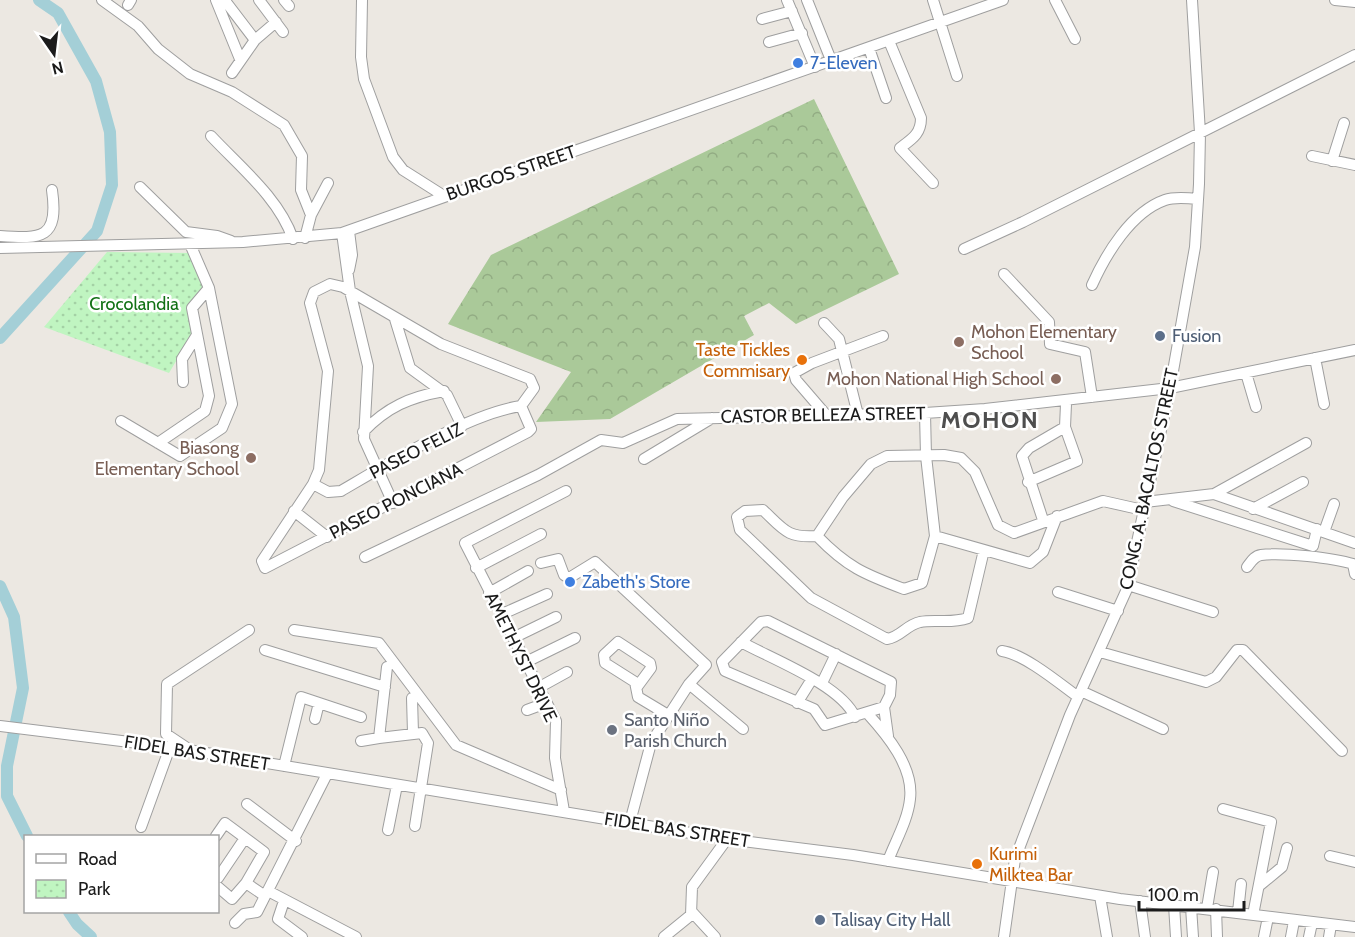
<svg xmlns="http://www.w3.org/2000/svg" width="1355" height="937" font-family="Cabin,sans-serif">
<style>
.forest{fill:url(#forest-crowns)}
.park{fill:url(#park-dots)}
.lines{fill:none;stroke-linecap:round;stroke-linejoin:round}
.river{stroke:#a4cfd7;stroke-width:12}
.minor-casing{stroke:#9f9f9f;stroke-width:12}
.minor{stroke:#fff;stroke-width:10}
.shop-dot{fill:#3f7fe0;stroke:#fff;stroke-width:2}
.service-dot{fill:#5c6f8a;stroke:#fff;stroke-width:2}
.education-dot{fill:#8d6e63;stroke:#fff;stroke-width:2}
.food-dot{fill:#e8710a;stroke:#fff;stroke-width:2}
.worship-dot{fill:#6b7280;stroke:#fff;stroke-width:2}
.labels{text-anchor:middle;stroke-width:5;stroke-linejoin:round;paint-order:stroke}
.shop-label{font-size:18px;fill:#366cbe;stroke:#fff;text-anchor:start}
.street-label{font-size:18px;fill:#1b1b1b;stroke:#fff}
.park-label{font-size:18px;fill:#127115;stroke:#fff}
.education-label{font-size:18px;fill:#785e54;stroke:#fff;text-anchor:end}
.service-label{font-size:18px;fill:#4e5e75;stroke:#fff;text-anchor:start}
.food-label{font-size:18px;fill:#c56008;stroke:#fff;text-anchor:end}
.worship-label{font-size:18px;fill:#5b616d;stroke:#fff;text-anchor:start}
.district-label{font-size:24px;font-weight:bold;letter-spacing:1.5px;fill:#4e4e4e;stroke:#fff}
</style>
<defs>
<pattern id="forest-crowns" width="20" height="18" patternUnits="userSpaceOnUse" patternTransform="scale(1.5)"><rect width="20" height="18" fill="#aac999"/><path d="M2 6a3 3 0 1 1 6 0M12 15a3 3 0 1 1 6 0" fill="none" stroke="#92ac83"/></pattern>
<pattern id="park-dots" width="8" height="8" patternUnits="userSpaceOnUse" patternTransform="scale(1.5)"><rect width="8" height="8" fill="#c0f5c1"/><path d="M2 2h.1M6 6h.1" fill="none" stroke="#a4d1a5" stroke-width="1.8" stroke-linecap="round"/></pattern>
</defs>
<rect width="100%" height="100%" fill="#ece8e2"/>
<!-- forest -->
<path class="forest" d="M814,99L899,274L796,324L769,303L744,316L754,335L610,419L536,422L571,372L448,324L491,255Z"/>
<!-- park -->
<path class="park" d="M107,252L191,253L205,286L188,305L194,331L169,373L44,327Z"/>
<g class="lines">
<!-- river -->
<path class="river" d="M0,338L97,231L112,185L110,132L96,81L58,13L39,0
M0,586L14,617L23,688L7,766V796L27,836
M69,912L77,924L91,937"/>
<defs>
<path id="minor" d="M102,0L138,26L158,49L190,74L232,92L284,125L302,156L301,190L311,215
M216,0L240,59
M259,0L283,32
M284,0L289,6
M362,0L361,57L364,79L393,157L403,170L444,196
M787,0L815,67
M807,0L831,60
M933,0L957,76
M1055,0L1075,39
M1335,0L1355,2
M226,2L255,40
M128,5L131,0
M762,19L792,11
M889,41L921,118C921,134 912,139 900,148L933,183
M769,42L802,33
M869,48L886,98
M232,73L255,40L276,22
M211,136C240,167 279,198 293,239
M1312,156L1355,165
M1332,161L1344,123
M140,187L186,232L217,236L231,241
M342,233L350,291L368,366L364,439L393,503
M0,236C42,239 59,239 52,190
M305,238L311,215L328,183
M0,248L243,242L342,233L1003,0
M964,249L1023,222L1355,55
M349,270L352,255L349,231
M1004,274L1049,322L1050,344L1085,352L1092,397
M330,284L343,287L441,344L530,379L534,388L521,406L531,429L528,432L265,568L262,561L313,484L319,470L328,371L310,303L314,292Z
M1092,285C1106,254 1131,212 1165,200C1173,197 1189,198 1198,199
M395,319L410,368L447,395L462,426
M824,323L839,339L858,415
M1315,358L1324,404
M1246,373L1256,407
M183,382L182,359L197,335
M925,413L926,456L935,536L922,583L904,589C864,574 847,567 817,536C787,538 784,530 763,510L745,511L737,517L740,530L811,598L887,639C901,637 906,625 920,622C936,619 951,624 968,618L984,550
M827,416L796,380L794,373L812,363L883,336
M121,421L180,456L222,428L232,404L209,288L190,244
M363,432C387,407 410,397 444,391
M158,443L205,411L209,396L192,308L209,288
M644,459L712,418
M1028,482L1077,461L1065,427L1066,404
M313,484L328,492L341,491C387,464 470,413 521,406
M1214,494L1306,443
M1173,501L1313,546L1317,529
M1145,502L1214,494L1355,543
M1253,509L1303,482
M294,511L327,537
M1043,520L1022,456L1029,448L1065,427
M1324,532L1334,504
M817,536L843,497L871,464L887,456L944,455L961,458L975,472L998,525L1014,533L1103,501L1143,510
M935,536L1030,563L1043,552L1057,516
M365,557L538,475L601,440L623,443L677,419L925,413L985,409L1170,388L1355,350
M541,563L558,559L564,575L569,578L595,562L706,665L689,684L651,743L630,822
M1247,567C1251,562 1254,556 1261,555C1282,552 1334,558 1353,564L1355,574
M476,568L541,534
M1128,585L1213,612
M1058,592L1118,611
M489,593L528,571
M500,615L547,594
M294,630L379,643L456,745L561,790
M513,638L556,617
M741,642C772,659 841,685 855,717
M265,650L385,687
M1002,651C1024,654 1059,683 1078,697
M1100,652L1206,682L1216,677L1237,650H1243L1342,751
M526,662L575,638
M387,667L379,738L422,733L428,743L415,826
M822,683L836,654
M689,684L743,729
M637,687L651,668L650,663L618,642L604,655L605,663L635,682L638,697L668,715
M538,688L567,672
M1081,691L1163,729
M412,698L413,733
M797,703L812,679
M884,707L825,725L814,709L725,671L722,662L761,622L768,621L891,682L890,695L884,707L888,736
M527,710L546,703
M867,713C887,735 914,767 910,799C908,820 895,842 888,861
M315,719L319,703
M0,726L170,747L727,839L853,855L1120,899L1355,927
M361,741L379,738
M187,748L166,734L167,684L249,630
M284,766L301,697L361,717
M247,804L296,841
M1223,809L1271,822L1253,915
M564,811L555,758L556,721L465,543L566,491
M141,827L170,747
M388,830L397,785
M216,836L225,823L264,852L246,883L232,899L218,887
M1330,856L1355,862
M218,878L245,838
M246,883L265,896
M1259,886L1282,867L1287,848
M270,892L356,937
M1100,896L1107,937
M284,901L278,919L302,937
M1140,901L1145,937
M1174,905L1176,937
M1191,907L1193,937
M1207,908L1213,872
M1216,909L1217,937
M692,912L715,937
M1238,912L1241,884
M235,923L244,914L257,912L327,774
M664,937L691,915L692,887L727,839
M1004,937L1015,859L1070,715L1127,589L1170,388L1195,247L1199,184L1200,133L1192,0
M1264,937L1268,917
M1291,937L1294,921
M1309,937L1312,923
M1329,937L1331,925"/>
</defs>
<!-- minor casing -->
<use href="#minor" class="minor-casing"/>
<!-- minor -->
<use href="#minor" class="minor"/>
</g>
<!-- markers -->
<g class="shop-dot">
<circle cx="798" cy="63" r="6"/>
<circle cx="570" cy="582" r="6"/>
</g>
<g class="service-dot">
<circle cx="1160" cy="336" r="6"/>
<circle cx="820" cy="920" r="6"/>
</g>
<g class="education-dot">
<circle cx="959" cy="342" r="6"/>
<circle cx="1056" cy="379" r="6"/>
<circle cx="251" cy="458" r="6"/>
</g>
<g class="food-dot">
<circle cx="802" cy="360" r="6"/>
<circle cx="977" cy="864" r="6"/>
</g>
<circle class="worship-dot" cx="612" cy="730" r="6"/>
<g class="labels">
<!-- shop labels -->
<g class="shop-label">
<text x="810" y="69">7-Eleven</text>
<text x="582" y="588">Zabeth's Store</text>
</g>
<!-- street labels -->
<g class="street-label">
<text transform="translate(511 173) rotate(-19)" y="6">BURGOS STREET</text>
<text transform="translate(823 415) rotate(-1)" y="6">CASTOR BELLEZA STREET</text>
<text transform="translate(416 451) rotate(-27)" y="6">PASEO FELIZ</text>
<text transform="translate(1149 479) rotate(-78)" y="6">CONG. A. BACALTOS STREET</text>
<text transform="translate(396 501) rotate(-27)" y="6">PASEO PONCIANA</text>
<text transform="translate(521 657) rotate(64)" y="6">AMETHYST DRIVE</text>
<text transform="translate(197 753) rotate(9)" y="6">FIDEL BAS STREET</text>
<text transform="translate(677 830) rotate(9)" y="6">FIDEL BAS STREET</text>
</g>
<!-- park labels -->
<g class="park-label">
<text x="134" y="310">Crocolandia</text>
</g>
<!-- education labels -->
<g class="education-label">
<text x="971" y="338" text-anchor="start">Mohon Elementary<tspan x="971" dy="21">School</tspan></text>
<text x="1044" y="385">Mohon National High School</text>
<text x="239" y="454">Biasong<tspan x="239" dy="21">Elementary School</tspan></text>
</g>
<!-- service labels -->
<g class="service-label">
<text x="1172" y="342">Fusion</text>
<text x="832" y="926">Talisay City Hall</text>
</g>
<!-- food labels -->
<g class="food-label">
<text x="790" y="356">Taste Tickles<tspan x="790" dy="21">Commisary</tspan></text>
<text x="989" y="860" text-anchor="start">Kurimi<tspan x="989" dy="21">Milktea Bar</tspan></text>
</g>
<!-- worship labels -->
<g class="worship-label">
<text x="624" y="726">Santo Niño<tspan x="624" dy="21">Parish Church</tspan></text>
</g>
<!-- district labels -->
<g class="district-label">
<text x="990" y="428">MOHON</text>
</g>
</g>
<!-- legend -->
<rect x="24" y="835" width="195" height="78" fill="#ffffff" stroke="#a4a4a4" stroke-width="1.5"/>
<rect x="36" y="854" width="30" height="9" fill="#ffffff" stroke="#a4a4a4" stroke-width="1.5"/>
<text x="78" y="865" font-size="18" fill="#1b1b1b">Road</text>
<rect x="36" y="880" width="30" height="18" fill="url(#park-dots)" stroke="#a4a4a4" stroke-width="1.5"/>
<text x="78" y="895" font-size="18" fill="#1b1b1b">Park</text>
<!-- north arrow -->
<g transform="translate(54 54) rotate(166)" stroke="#ffffff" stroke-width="4.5" paint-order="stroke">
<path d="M0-4.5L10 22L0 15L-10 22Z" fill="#1b1b1b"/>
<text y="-9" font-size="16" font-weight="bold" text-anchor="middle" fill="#1b1b1b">N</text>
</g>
<!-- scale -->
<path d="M1139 901v9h105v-9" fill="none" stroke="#1b1b1b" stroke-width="3"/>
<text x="1148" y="901" font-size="18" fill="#1b1b1b" stroke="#ffffff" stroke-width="4.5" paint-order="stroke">100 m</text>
</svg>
